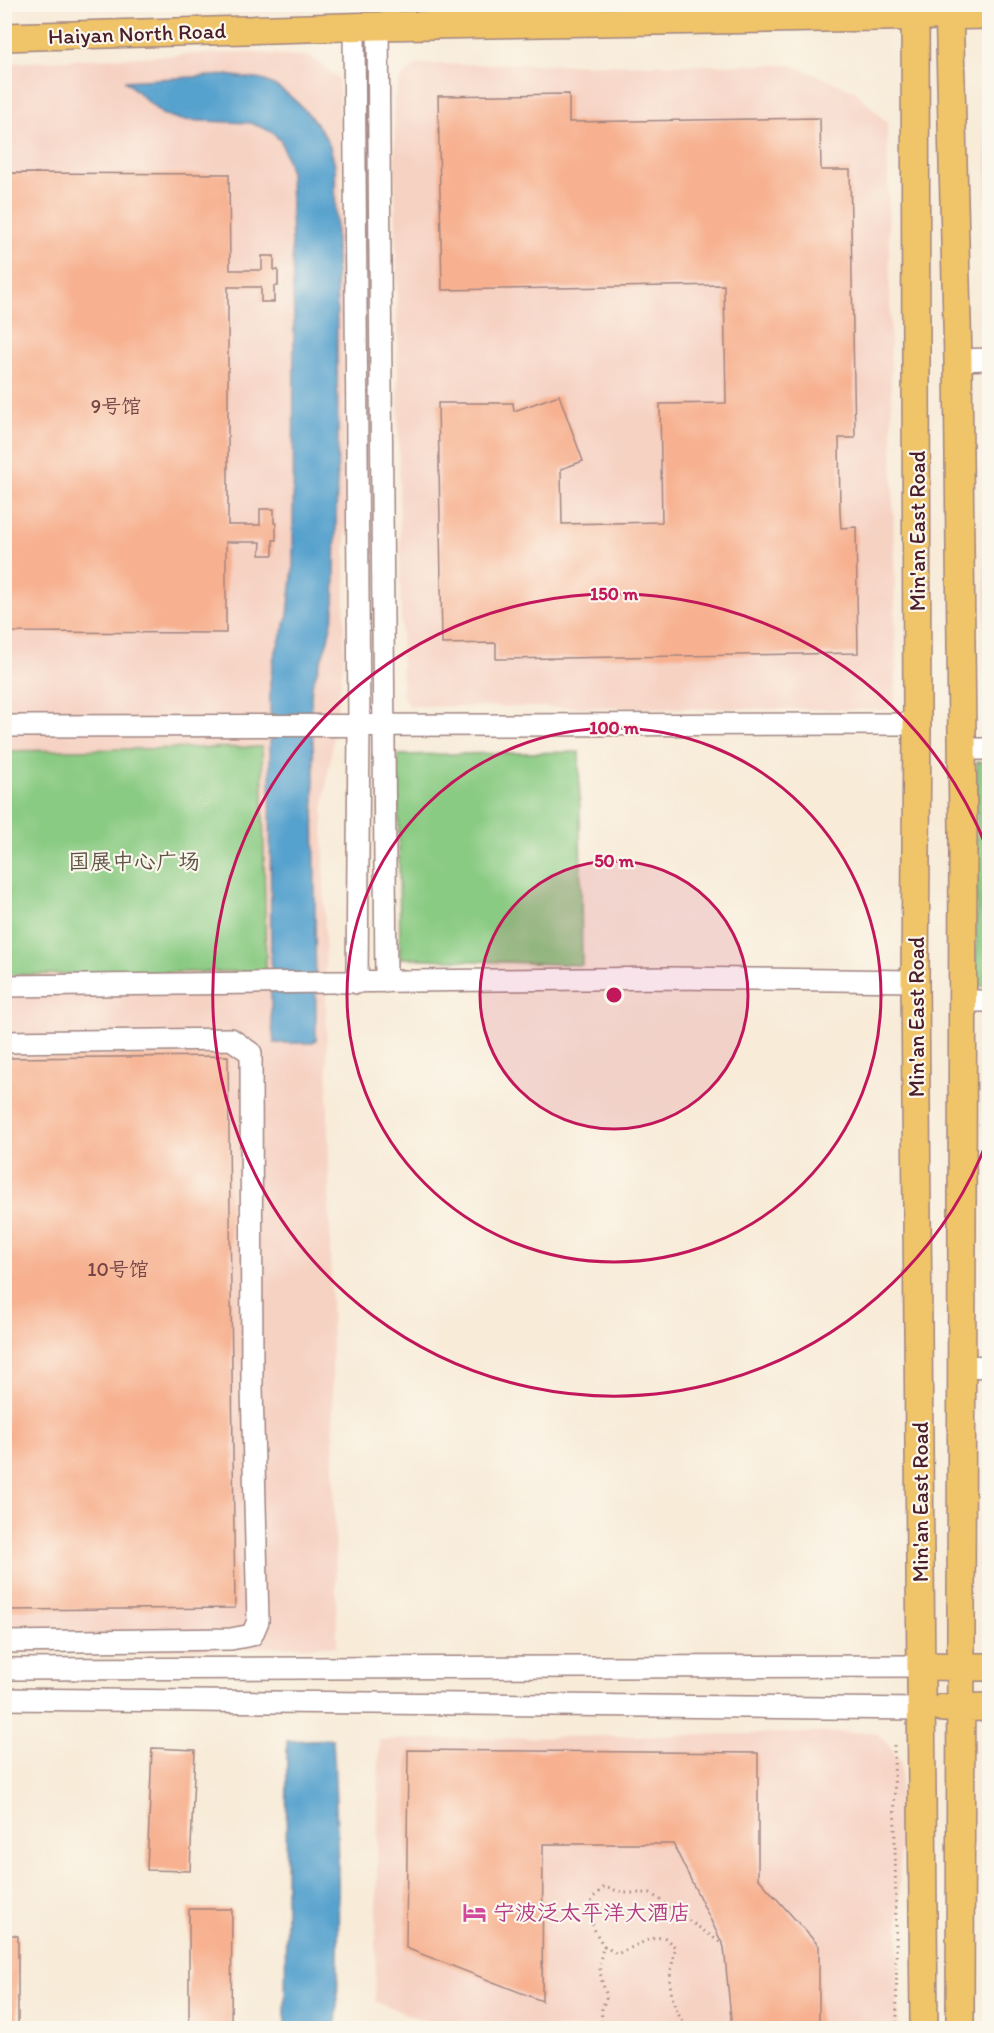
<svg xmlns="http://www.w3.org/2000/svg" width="994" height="2033" font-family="Itim,'LXGW WenKai TC',sans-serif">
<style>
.built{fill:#f6d2c3}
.green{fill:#8acb83;stroke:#6a7557;stroke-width:1.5}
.water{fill:#56a2ce;stroke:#50607c;stroke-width:1.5}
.building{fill:#f7b190}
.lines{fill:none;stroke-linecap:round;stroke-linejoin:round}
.minor-casing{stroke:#a18582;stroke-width:24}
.major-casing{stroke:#a18582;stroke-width:30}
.path{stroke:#a18582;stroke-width:3;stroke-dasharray:1.5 4.5;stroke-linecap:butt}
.minor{stroke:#fff;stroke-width:21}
.major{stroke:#f0c469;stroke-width:27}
.ring{fill:none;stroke:#c2185b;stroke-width:3}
.labels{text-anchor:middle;stroke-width:4.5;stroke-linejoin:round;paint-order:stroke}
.number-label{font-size:20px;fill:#754444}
.street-label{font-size:22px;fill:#4a1f2b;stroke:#fbf7ec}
.park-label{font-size:22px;fill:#5d5345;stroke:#fbf7ec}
.hotel-label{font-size:22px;fill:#b23c85;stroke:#fbf7ec;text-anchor:start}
.centre{fill:#c2185b;stroke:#fbf7ec;stroke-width:3}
.ring-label{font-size:18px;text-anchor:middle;font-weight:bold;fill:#c2185b;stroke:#fbf7ec;stroke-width:4.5;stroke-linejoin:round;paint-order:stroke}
</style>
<rect width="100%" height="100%" fill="#fbf7ec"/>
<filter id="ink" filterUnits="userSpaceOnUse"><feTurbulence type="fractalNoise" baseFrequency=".0167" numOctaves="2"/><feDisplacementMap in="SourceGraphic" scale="12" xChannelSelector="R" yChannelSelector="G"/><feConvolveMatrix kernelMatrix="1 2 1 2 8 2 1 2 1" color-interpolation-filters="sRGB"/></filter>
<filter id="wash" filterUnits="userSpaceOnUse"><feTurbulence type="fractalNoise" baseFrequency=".008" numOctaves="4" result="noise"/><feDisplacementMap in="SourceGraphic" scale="24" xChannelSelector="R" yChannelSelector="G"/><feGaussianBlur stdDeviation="1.35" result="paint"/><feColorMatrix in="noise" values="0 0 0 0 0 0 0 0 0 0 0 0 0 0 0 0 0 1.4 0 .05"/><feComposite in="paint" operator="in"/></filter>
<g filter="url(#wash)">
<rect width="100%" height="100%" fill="#f8ebd8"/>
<!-- built -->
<path class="built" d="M987,42H989L990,744H985Z
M241,52L312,57L339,79L346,500L344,660L323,811L337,1646L5,1653L4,63Z
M419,64L792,65L855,91L887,123L896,666L895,700L887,710L409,706L402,696L394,99L402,76Z
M875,1732L885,1741L901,1762L898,2028H444L375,2002L379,1740Z"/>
<!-- green -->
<path class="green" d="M262,747L266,971L5,975V751Z
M579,752L582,965L400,958L398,755Z
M977,762H989V986H976Z"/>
<!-- water -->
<path class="water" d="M228,75C240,78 253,77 265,81C289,90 321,123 330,147C332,153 333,160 335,165L338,437L334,612L327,643L312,685L311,697L314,770L316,1040L311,1043H274L271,1015L270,683L274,657L288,615L293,568L294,322L290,170L281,141L272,132L251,123L181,120L162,114L125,81Z
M333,1739C338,1835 341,1932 336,2028H285L287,1741Z"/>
<g id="blocks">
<!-- building -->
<path class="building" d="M569,94V122L820,118L821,170H850L855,438H839L840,512L841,528L856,527L858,653L496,659V643L442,644L438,403H513L514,411L559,395L583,461L561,469L562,524L662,522L660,404L726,403L724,285L442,290L438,96Z
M4,173L229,174L230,270H262V256H274V270H278V286H274V302H261V287H228V525H260V509H274V523H276V540H273V555H260L261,542H226V633L4,632Z
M228,1056L235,1608L6,1610L4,1058Z
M152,1748L195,1750L190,1871L147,1870Z
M408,1750L758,1753V1878L819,1946V2021L838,2028H732L724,1947L673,1844H543L542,2001L406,1948Z
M189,1909H232L231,2028H189Z
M4,1933L18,1936V2028H4Z"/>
</g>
</g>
<g filter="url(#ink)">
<use href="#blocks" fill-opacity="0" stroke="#a18582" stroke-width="1.5"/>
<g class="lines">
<defs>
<path id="minor" d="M378,26L386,982
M354,27L359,725L357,983
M958,360L990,359
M4,726L917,724
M962,749H990
M4,986L670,978L915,981
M962,1001H990
M4,1042L231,1039L251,1053L252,1387L258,1621L252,1635L231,1639L4,1642
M961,1366L990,1367
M4,1669L921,1666
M4,1699L921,1709"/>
<path id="major" d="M915,4L917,724L915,981L924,2028
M949,4L958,360L963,830L960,2028
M4,37L378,26L990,15
M921,1666L990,1667
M943,1708L990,1707"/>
</defs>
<!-- minor casing -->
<use href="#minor" class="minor-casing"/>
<!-- major casing -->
<use href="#major" class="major-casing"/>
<!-- path -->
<path class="path" d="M894,1745L897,2028
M604,1946L617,1954L650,1939L664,1937L675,1947C674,1958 670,1971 670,1981C671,1997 677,2022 692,2028
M601,2028L602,2008L607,1996C600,1978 597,1965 604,1946C595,1933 585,1914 593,1898C596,1895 601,1891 604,1887L625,1893H650L721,1943"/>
<!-- minor -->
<use href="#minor" class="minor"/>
<!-- major -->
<use href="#major" class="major"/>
</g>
</g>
<!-- distance rings -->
<circle cx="614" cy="995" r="134" fill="#c2185b" fill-opacity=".12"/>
<g class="ring">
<circle cx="614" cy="995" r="134"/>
<circle cx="614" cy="995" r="267"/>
<path d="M988 1139A401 401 0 1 1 988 851"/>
</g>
<!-- icons -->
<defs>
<symbol id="hotel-bare" viewBox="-9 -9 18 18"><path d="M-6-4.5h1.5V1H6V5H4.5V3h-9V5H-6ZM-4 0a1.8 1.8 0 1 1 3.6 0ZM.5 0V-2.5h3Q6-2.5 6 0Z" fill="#d1479c" stroke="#fbf7ec" stroke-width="2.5" paint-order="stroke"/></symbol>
</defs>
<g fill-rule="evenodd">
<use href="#hotel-bare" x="458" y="1896" width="33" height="33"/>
</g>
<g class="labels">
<!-- number labels -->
<g class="number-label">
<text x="116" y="413">9号馆</text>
<text x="118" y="1276">10号馆</text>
</g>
<!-- street labels -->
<g class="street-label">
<text transform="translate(137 33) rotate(-2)" y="8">Haiyan North Road</text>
<text transform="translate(917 531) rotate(-90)" y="8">Min'an East Road</text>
<text transform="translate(916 1017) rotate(-90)" y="8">Min'an East Road</text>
<text transform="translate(920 1502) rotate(-90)" y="8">Min'an East Road</text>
</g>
<!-- park labels -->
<g class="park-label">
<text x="134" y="869">国展中心广场</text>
</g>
<!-- hotel labels -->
<g class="hotel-label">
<text x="493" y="1920">宁波泛太平洋大酒店</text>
</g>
</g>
<circle cx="614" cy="995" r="9" class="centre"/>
<g class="ring-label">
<text x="614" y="600">150 m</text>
<text x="614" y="734">100 m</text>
<text x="614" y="867">50 m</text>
</g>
<!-- margin -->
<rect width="994" height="2033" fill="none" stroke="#fbf7ec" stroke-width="24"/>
</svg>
